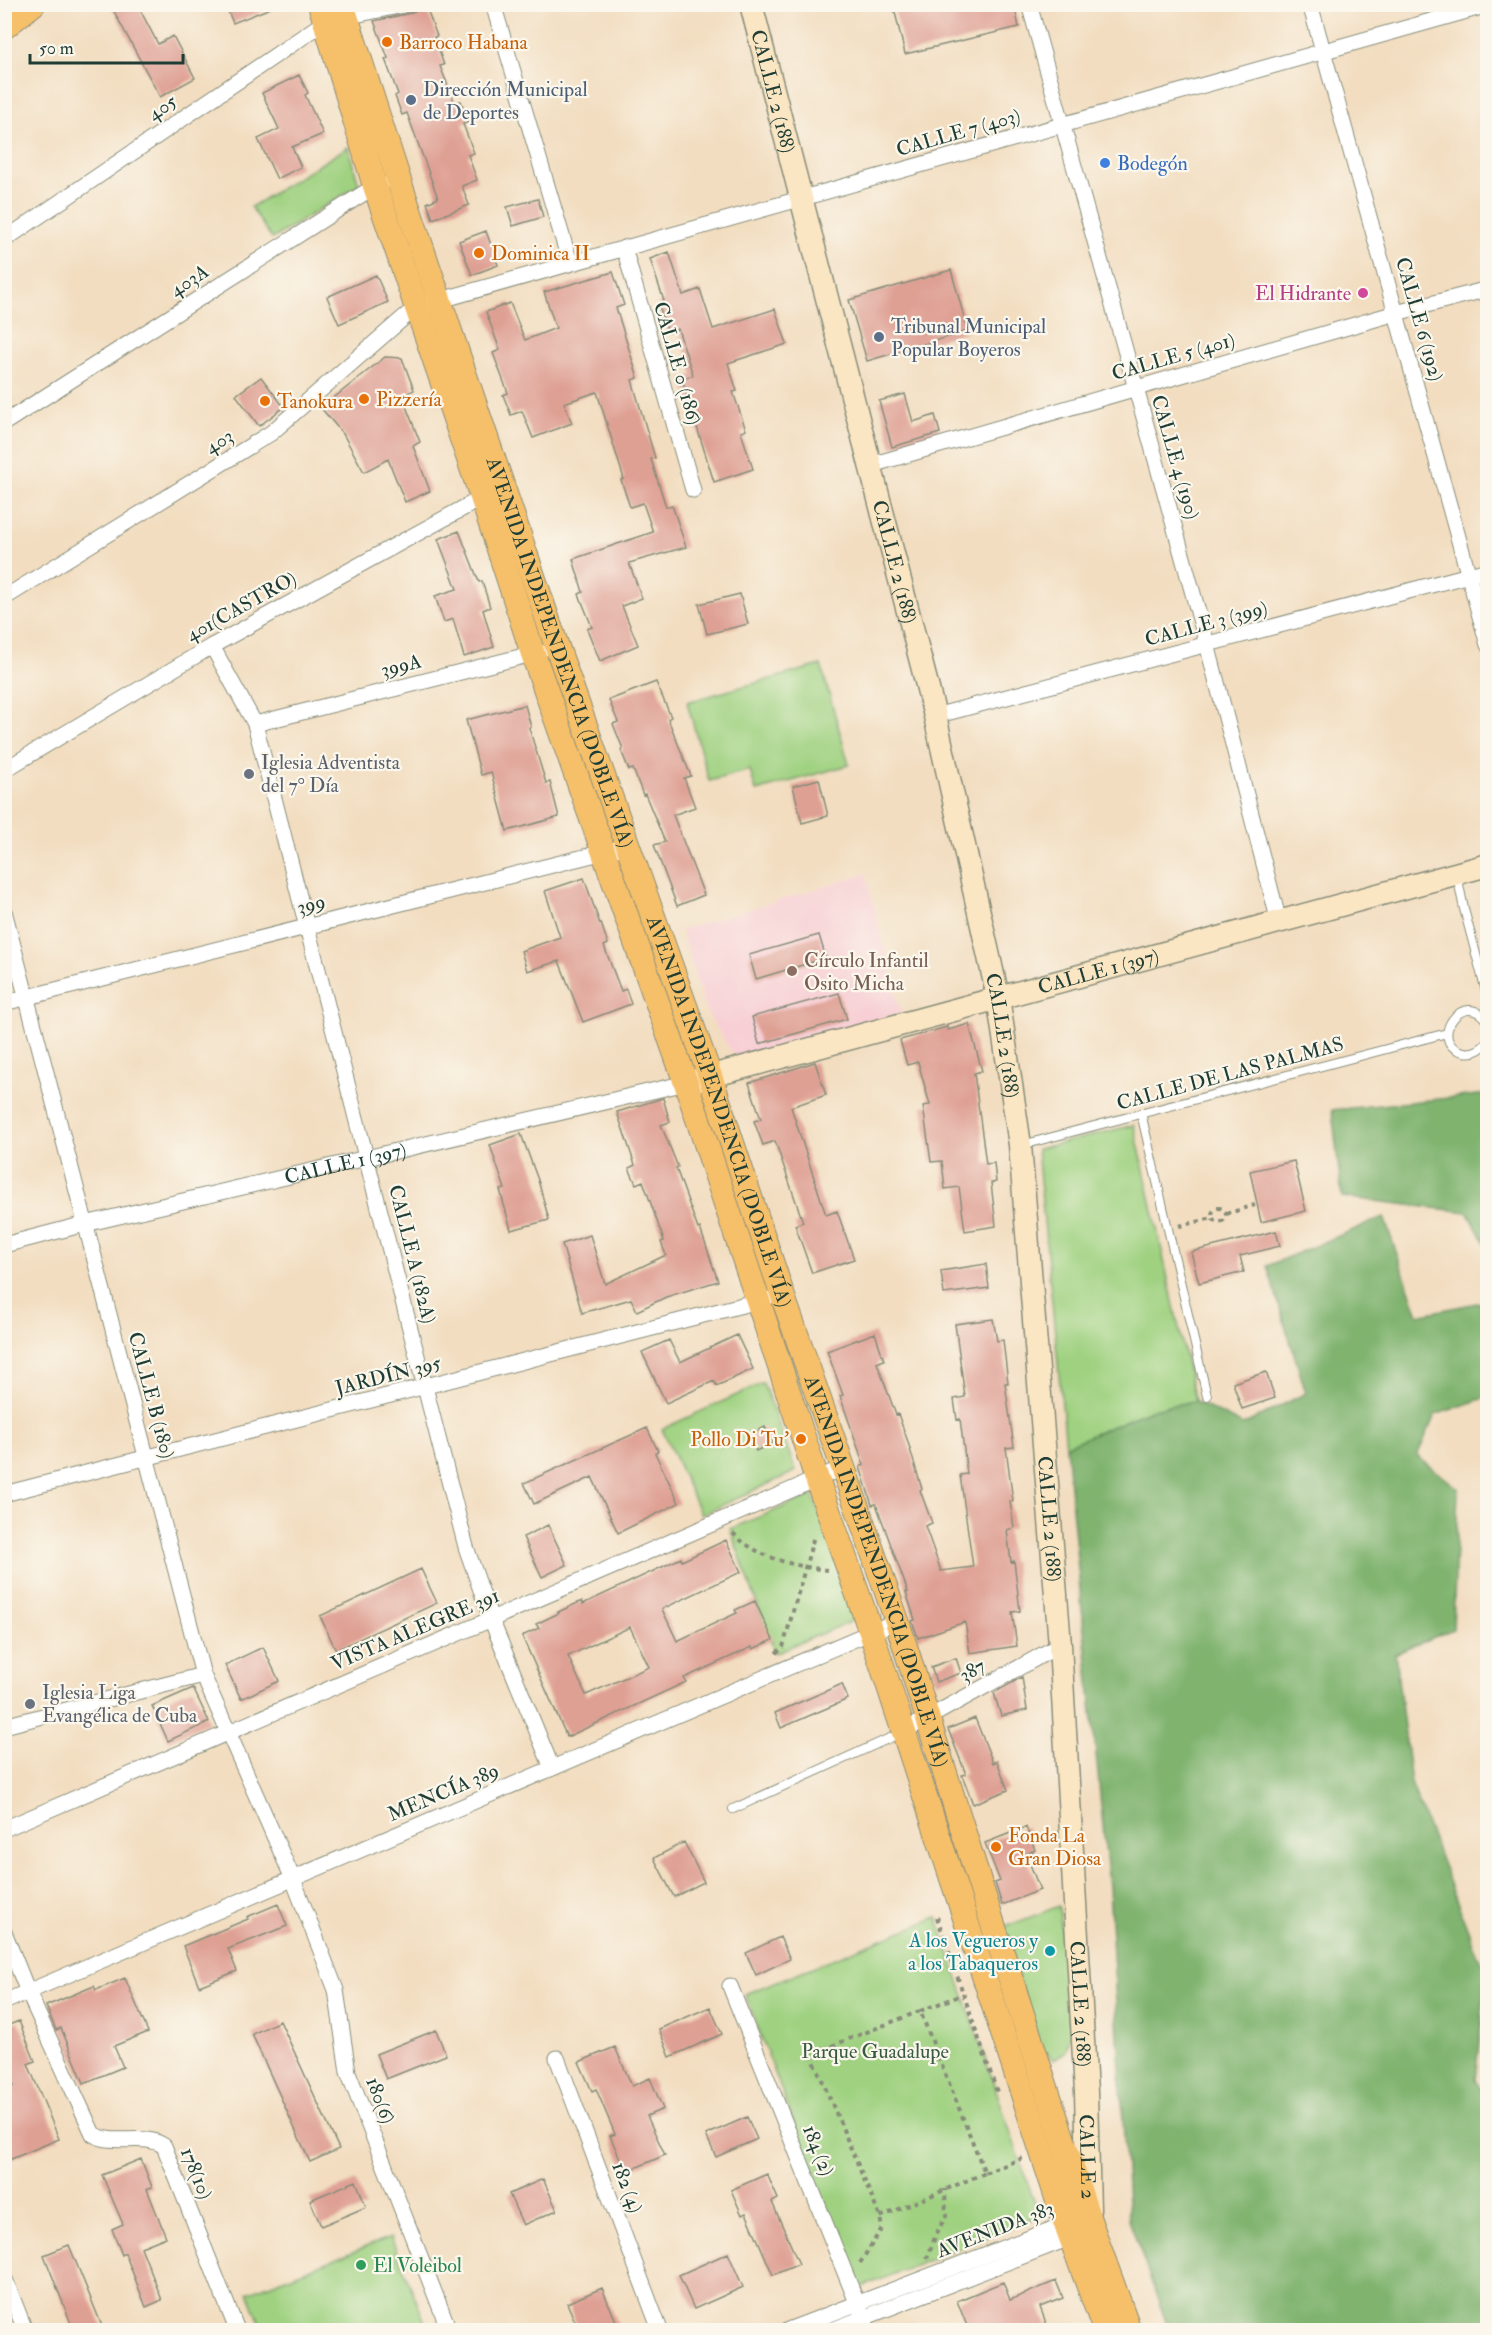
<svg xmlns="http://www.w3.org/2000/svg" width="1492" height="2335" font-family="'IM FELL Double Pica',serif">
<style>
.built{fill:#f7cfd4}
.green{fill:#9fd180;stroke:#5f875a;stroke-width:1.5}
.forest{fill:#7fb36e;stroke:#4f7851;stroke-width:1.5}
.building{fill:#dfa094;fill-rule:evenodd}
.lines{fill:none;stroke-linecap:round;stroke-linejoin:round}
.lane-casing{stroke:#888d7a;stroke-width:10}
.street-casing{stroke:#888d7a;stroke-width:17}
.secondary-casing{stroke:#888d7a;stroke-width:25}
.primary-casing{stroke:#888d7a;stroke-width:26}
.path{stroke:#888d7a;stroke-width:4;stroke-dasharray:4.5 4.5;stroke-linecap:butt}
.lane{stroke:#fff;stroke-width:8}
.street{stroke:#fff;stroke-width:15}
.secondary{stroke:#fbe6c4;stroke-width:22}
.primary{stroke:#f6c06b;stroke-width:24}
.food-dot{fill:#e8710a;stroke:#fbf7ec;stroke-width:2}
.service-dot{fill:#5c6f8a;stroke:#fbf7ec;stroke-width:2}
.shop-dot{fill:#3f7fe0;stroke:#fbf7ec;stroke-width:2}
.hotel-dot{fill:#d1479c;stroke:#fbf7ec;stroke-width:2}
.worship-dot{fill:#6b7280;stroke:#fbf7ec;stroke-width:2}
.education-dot{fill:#8d6e63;stroke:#fbf7ec;stroke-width:2}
.culture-dot{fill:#0f9aa8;stroke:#fbf7ec;stroke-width:2}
.leisure-dot{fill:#2e9e5b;stroke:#fbf7ec;stroke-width:2}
.labels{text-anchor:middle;stroke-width:4.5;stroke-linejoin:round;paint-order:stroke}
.food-label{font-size:20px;fill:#c56008;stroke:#fbf7ec;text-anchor:start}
.service-label{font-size:20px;fill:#4e5e75;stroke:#fbf7ec;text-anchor:start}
.street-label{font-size:20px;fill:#1f3d34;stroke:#fbf7ec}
.shop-label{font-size:20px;fill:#366cbe;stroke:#fbf7ec;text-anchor:start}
.hotel-label{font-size:20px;fill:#b23c85;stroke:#fbf7ec;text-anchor:end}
.worship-label{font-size:20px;fill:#5b616d;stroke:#fbf7ec;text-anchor:start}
.education-label{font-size:20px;fill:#785e54;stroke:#fbf7ec;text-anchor:start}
.culture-label{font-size:20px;fill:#0d838f;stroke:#fbf7ec;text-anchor:end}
.park-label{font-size:20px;fill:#395b43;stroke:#fbf7ec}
.leisure-label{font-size:20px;fill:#27864d;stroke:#fbf7ec;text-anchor:start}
</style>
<rect width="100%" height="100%" fill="#fbf7ec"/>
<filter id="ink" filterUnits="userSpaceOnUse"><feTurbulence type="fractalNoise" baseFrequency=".0167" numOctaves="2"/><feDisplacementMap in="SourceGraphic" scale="12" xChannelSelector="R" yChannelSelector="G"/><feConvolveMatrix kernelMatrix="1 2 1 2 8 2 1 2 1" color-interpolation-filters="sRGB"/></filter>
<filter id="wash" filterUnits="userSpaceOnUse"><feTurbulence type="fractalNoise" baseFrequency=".008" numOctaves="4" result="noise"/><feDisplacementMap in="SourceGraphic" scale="24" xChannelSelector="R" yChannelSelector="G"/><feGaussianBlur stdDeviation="1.35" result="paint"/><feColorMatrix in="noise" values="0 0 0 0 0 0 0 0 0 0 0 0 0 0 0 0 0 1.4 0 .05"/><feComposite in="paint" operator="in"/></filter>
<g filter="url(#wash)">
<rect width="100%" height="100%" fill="#f2ddc0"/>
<!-- built -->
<path class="built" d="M866,874L901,1013L735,1057L706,1011L681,930Z"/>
<!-- green -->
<path class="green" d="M348,147L359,185L272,239L251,207Z
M821,665L849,765L756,791L750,770L709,781L687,702Z
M1134,1125L1195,1401L1153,1409L1066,1446L1037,1149Z
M763,1383L796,1471L701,1515L662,1429Z
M813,1495L859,1618L775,1653L730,1529Z
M1059,1906L1071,2035L1065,2052L1054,2059L1043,2052L1002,1928Z
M937,1917L1039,2216L857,2289L745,1994Z
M391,2237L428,2330H263L248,2293Z"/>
<!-- forest -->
<path class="forest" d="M1487,1094V1246L1467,1212L1342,1197L1332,1110Z
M1384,1217L1418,1315L1487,1301V1397L1435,1415L1417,1456L1458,1488L1453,1629L1395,1654L1411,1783L1486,1976L1475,2080L1487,2099V2330H1169L1129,2220L1109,1887L1066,1446L1153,1409L1195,1401L1243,1425L1306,1393L1267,1266Z"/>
<g id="blocks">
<!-- building -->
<path class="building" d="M110,4H137L158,44L173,36L195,78L160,97Z
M225,4H278V5L233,23Z
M417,4H425L437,36L434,37L444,65L440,66L455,103L461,101L469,122L463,124L474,153L468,155L477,180L462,186L469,205L433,219L427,203L438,198L407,113L402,115L395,96L398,94L385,59L388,58L374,21L411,13L415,11Z
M893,4H1014L1019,27L905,54Z
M299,75L308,93L305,95L323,134L292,147L301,167L277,179L258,139L279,129L262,93Z
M538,199L543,217L513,226L507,207Z
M486,231L498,265L472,275L459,241Z
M669,252L683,295L700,289L713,329L775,309L787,344L728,363L737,391L733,392L746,430L741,432L753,469L714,482L682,379L693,375L678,329L668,333L658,303L664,301L650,259Z
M951,270L968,331L867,361L849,300Z
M613,272L624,305L616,308L638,378L632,380L655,458L651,459L666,507L672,505L686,547L629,563L642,598L622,606L638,645L600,661L587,629L592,627L579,594L583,592L573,559L653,532L643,503L630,507L621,480L624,479L597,392L564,403L572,423L533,438L522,411L511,415L503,395L508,393L493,353L500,350L486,312L510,303L525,340L556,328L544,292Z
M376,275L388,302L339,324L327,297Z
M385,357L402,358L414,390L402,396L420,442L413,446L430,491L405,502L388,459L364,472L343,434L321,408Z
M261,377L284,407L259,426L236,395Z
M905,394L913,422L935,415L940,433L892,447L879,401Z
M459,531L479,582L482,581L490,607L483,610L494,647L464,657L453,619L444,622L435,596L457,589L438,539Z
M740,594L748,624L707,634L699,604Z
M656,682L671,717L668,719L691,776L684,778L695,807L673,815L704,895L677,906L654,845L665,842L645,794L643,795L633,769L629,770L621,750L623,749L613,724L618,722L609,700Z
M525,705L531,727L529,728L546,783L550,782L559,817L507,831L491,772L481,775L466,720Z
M819,779L828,816L802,823L793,786Z
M584,878L600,924L601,923L608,944L604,946L621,991L626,989L631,1004L583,1022L559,961L527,971L521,951L560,937L545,891Z
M819,935L826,958L756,979L749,955Z
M839,993L847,1019L759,1044L752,1017Z
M969,1024L982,1071L974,1073L986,1164L994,1163L996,1182L991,1183L996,1226L965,1231L959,1187L945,1189L942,1161L931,1162L923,1106L930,1105L918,1062L907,1065L900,1040L947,1027L948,1030Z
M815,1062L826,1095L791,1107L826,1215L837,1211L854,1259L812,1273L795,1225L803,1222L775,1141L763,1145L754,1121L761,1119L749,1083Z
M663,1098L670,1122L661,1125L678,1167L676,1168L698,1229L700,1228L718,1281L666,1297L637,1311L631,1299L582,1313L562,1244L590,1235L605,1284L666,1255L661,1242L664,1241L643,1181L636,1184L629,1168L635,1165L617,1112Z
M521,1134L538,1180L549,1220L511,1230L500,1190L505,1189L490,1145Z
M1294,1161L1306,1211L1261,1222L1250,1171Z
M1276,1231L1280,1246L1240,1256L1244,1272L1199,1283L1191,1252Z
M986,1264L989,1288L944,1294L941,1271Z
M993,1319L997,1341L1003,1340L1008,1383H1005L1014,1447L1006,1448L1013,1501H1010L1014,1528L1007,1530L1011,1562L1014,1561L1020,1611L1012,1612L1017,1646L970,1653L965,1622L918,1638L912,1621L915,1620L906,1592H908L876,1504L872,1505L860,1467L864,1465L840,1396L843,1395L827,1351L875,1333L884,1360L877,1363L896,1415L898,1414L907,1439L922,1489L920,1490L932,1523L925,1526L941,1571L973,1567L960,1475L967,1474L960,1419L957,1420L954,1399L965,1397L955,1324Z
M737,1335L753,1369L717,1386L714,1381L666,1403L642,1352L669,1340L680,1362Z
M1266,1372L1275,1398L1242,1409L1233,1383Z
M765,1427L773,1443L756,1451L749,1435Z
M647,1428L658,1451L655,1453L679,1503L618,1533L592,1477L534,1504L524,1483Z
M548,1525L567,1565L542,1577L523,1537Z
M726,1540L741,1572L662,1609L677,1641L737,1613L735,1610L755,1601L773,1640L753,1649L752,1647L684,1678L686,1682L567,1737L522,1636L539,1628L536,1624L559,1613L558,1612L582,1601L583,1604L681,1558L682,1561ZM630,1627L649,1667L586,1695L568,1656Z
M421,1569L437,1603L336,1650L320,1616Z
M263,1647L279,1681L241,1699L225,1665Z
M956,1658L961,1673L936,1682L931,1667Z
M1022,1677L1027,1710L1001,1716L994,1693Z
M842,1684L848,1699L781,1728L775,1713Z
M193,1688L209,1722L168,1741L152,1706Z
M975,1718L993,1763L997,1761L1008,1790L973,1804L962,1775L966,1774L948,1729Z
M1026,1827L1035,1850L1026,1854L1040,1890L1002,1905L995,1883L1000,1881L985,1843Z
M684,1842L704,1882L674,1897L654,1858Z
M278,1904L287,1926L228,1949L237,1971L199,1986L183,1946L248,1919L247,1917Z
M780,1937L790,1959L756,1975L746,1953Z
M125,1978L148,2032L114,2046L123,2067L84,2083L61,2028L56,2030L46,2006L94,1986L96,1990Z
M710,2007L722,2034L670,2057L659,2029Z
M19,2021L35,2061L28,2064L59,2139L4,2162V2090L14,2086L4,2063V2027Z
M280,2021L339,2149L310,2162L252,2034Z
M436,2030L446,2055L386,2079L376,2054Z
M615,2047L632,2086L650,2078L663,2109L647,2116L665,2155L626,2172L610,2136L615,2134L596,2089L592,2091L579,2062Z
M747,2117L757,2139L716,2157L706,2135Z
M141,2159L152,2187L147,2189L166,2237L141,2247L162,2300L146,2307L125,2253L122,2255L112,2229L123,2224L102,2175Z
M767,2174L778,2199L772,2202L799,2264L773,2275L746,2213L742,2215L731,2190Z
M543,2179L557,2210L523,2225L509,2194Z
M356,2181L366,2207L321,2226L310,2200Z
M69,2245L104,2331H74L44,2255Z
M728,2253L743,2287L694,2309L679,2275Z
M1056,2281L1063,2298L1040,2307L1049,2331H969L957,2301L1003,2282L1010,2300Z
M602,2288L620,2331H579L567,2303Z"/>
</g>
</g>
<g filter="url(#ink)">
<use href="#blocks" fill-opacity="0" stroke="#888d7a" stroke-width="1.5"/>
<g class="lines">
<defs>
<path id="lane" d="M1457,875L1464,909L1488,999
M1488,1023C1464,984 1425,1044 1464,1052C1474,1054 1482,1049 1488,1041
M1141,1113L1207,1396
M1022,1145L1447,1033
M733,1809L901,1733"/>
<g id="street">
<path d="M493,4L570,263"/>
<path d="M1029,4L1207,644L1279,922"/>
<path d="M1310,4L1488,645"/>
<path d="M4,240L326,21L408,4"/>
<path d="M624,248L693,490"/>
<path d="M4,423L375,186L382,184"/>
<path d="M871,465L1396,313L1488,289"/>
<path d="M4,598L271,433L416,307L1488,5"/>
<path d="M212,646L255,724L466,1547L491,1619L552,1768"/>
<path d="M935,716L1488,570"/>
<path d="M255,724L540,652"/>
<path d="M4,770L212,646L489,494"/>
<path d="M4,911L203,1675L293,1879L336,1990L348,2072L449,2330"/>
<path d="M4,1003L628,846"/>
<path id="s1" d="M4,1245L85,1224L686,1083"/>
<path d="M4,1494L766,1299"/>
<path d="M4,1726L203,1675"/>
<path d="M904,1731L1060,1645"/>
<path d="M4,1829L842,1468"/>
<path d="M4,1932L28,1992L93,2134C114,2147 144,2132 164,2146L237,2330"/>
<path d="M730,1986L868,2330"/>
<path d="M4,2002L897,1621"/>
<path d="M557,2058L660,2330"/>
<path d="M5,2279L25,2330"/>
<path d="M788,2330L1066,2224L1074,2222"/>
<path d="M832,2330L1072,2237L1076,2233"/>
</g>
<g id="secondary">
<path id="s2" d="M751,4L935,716L998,997L1020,1145L1060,1645L1086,2092L1089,2210"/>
<path id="s3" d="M693,1081L1488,865"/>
</g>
<g id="primary">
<path d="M320,4L375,186L482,497L533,654L686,1083L817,1479L871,1632L1063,2216L1105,2330"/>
<path id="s4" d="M342,4L398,178L557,647L710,1076L782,1294L897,1621L986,1903L1089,2220L1129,2330"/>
<path d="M4,27L33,4"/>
</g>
</defs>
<!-- lane casing -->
<use href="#lane" class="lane-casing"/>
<!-- street casing -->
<use href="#street" class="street-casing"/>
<!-- secondary casing -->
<use href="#secondary" class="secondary-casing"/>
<!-- primary casing -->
<use href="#primary" class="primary-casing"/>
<!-- path -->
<path class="path" d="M1212 1215a7 7 0 1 1 14 0a7 7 0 1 1-14 0Z
M1226,1214L1255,1205
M1179,1226L1213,1218
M733,1533C757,1558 794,1566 827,1570
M776,1653L783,1647L814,1536
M937,1917L997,2092
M920,2011L964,1994
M985,2173L1023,2158
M927,2259L936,2234L946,2216L945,2189
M860,2263L882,2228L880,2217L811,2054L920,2011L985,2173L880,2217"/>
<!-- lane -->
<use href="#lane" class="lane"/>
<!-- street -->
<use href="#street" class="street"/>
<!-- secondary -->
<use href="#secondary" class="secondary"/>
<!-- primary -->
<use href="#primary" class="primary"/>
</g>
</g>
<!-- markers -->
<g class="food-dot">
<circle cx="387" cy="42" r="6"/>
<circle cx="479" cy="253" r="6"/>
<circle cx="364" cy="399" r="6"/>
<circle cx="265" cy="401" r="6"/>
<circle cx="801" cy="1439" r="6"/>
<circle cx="996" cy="1847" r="6"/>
</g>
<g class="service-dot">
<circle cx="411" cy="100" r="6"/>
<circle cx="879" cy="337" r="6"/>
</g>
<circle class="shop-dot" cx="1105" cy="163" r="6"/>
<circle class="hotel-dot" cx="1363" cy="293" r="6"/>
<g class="worship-dot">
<circle cx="249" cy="774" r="6"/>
<circle cx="30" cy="1704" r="6"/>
</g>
<circle class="education-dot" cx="792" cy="971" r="6"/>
<circle class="culture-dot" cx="1050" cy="1951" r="6"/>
<circle class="leisure-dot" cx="361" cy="2265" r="6"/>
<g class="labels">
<!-- food labels -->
<g class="food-label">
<text x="399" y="49">Barroco Habana</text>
<text x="491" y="260">Dominica II</text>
<text x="376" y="406">Pizzería</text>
<text x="277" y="408">Tanokura</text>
<text x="789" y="1446" text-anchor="end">Pollo Di Tu'</text>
<text x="1008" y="1842">Fonda La<tspan x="1008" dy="23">Gran Diosa</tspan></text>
</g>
<!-- service labels -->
<g class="service-label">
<text x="423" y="96">Dirección Municipal<tspan x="423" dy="23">de Deportes</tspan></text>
<text x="891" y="333">Tribunal Municipal<tspan x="891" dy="23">Popular Boyeros</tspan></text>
</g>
<!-- street labels -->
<g class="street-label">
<text dy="7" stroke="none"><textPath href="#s2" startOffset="90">CALLE 2 (188)</textPath></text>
<text transform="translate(162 107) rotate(-34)" y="7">405</text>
<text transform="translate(958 132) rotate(-16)" y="7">CALLE 7 (403)</text>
<text transform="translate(189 280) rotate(-33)" y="7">403A</text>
<text transform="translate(1420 319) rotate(74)" y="7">CALLE 6 (192)</text>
<text transform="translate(1173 356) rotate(-16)" y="7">CALLE 5 (401)</text>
<text transform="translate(678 363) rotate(74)" y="7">CALLE 0 (186)</text>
<text transform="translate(219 441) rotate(-32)" y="7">403</text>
<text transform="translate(1176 457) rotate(74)" y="7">CALLE 4 (190)</text>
<text dy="7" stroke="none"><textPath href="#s2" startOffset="576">CALLE 2 (188)</textPath></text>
<text transform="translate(241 606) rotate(-29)" y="7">401(CASTRO)</text>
<text transform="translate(1206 623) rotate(-15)" y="7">CALLE 3 (399)</text>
<text dy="7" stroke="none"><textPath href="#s4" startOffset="684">AVENIDA INDEPENDENCIA (DOBLE VÍA)</textPath></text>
<text transform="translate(401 665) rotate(-14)" y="7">399A</text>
<text transform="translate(311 904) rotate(-14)" y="7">399</text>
<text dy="7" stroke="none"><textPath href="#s3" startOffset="420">CALLE 1 (397)</textPath></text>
<text dy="7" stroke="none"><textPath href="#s2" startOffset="1062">CALLE 2 (188)</textPath></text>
<text transform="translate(1230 1073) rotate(-15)" y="7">CALLE DE LAS PALMAS</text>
<text dy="7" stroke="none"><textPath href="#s4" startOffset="1170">AVENIDA INDEPENDENCIA (DOBLE VÍA)</textPath></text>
<text dy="7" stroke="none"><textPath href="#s1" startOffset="351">CALLE 1 (397)</textPath></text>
<text transform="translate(413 1254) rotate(76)" y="7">CALLE A (182A)</text>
<text transform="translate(388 1375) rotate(-14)" y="7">JARDÍN 395</text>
<text transform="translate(152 1395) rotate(75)" y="7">CALLE B (180)</text>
<text dy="7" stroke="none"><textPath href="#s2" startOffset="1548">CALLE 2 (188)</textPath></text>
<text dy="7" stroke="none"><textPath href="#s4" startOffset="1656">AVENIDA INDEPENDENCIA (DOBLE VÍA)</textPath></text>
<text transform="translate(415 1629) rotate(-23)" y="7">VISTA ALEGRE 391</text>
<text transform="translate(972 1670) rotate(-29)" y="7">387</text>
<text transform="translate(443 1792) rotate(-23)" y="7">MENCÍA 389</text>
<text dy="7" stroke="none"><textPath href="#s2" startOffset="2034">CALLE 2 (188)</textPath></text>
<text transform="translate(381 2100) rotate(69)" y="7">180(6)</text>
<text transform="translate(819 2150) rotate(68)" y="7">184 (2)</text>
<text dy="7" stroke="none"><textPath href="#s2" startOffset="2187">CALLE 2</textPath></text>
<text transform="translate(197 2173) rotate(68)" y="7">178(10)</text>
<text transform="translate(628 2187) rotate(69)" y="7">182 (4)</text>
<text transform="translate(995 2229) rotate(-21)" y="7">AVENIDA 383</text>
</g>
<!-- shop labels -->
<g class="shop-label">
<text x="1117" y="170">Bodegón</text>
</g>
<!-- hotel labels -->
<g class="hotel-label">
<text x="1351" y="300">El Hidrante</text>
</g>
<!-- worship labels -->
<g class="worship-label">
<text x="261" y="769">Iglesia Adventista<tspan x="261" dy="23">del 7° Día</tspan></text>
<text x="42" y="1699">Iglesia Liga<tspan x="42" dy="23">Evangélica de Cuba</tspan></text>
</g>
<!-- education labels -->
<g class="education-label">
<text x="804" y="967">Círculo Infantil<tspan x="804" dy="23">Osito Micha</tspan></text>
</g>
<!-- culture labels -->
<g class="culture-label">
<text x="1038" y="1947">A los Vegueros y<tspan x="1038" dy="23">a los Tabaqueros</tspan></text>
</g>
<!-- park labels -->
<g class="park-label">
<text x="875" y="2058">Parque Guadalupe</text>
</g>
<!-- leisure labels -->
<g class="leisure-label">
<text x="373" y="2272">El Voleibol</text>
</g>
</g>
<!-- margin -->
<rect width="1492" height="2335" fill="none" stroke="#fbf7ec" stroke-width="24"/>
<!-- scale -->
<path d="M30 54v9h153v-9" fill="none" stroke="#1f3d34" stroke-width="3"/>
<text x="39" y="54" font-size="18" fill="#1f3d34" stroke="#fbf7ec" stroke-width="4.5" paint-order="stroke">50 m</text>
</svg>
